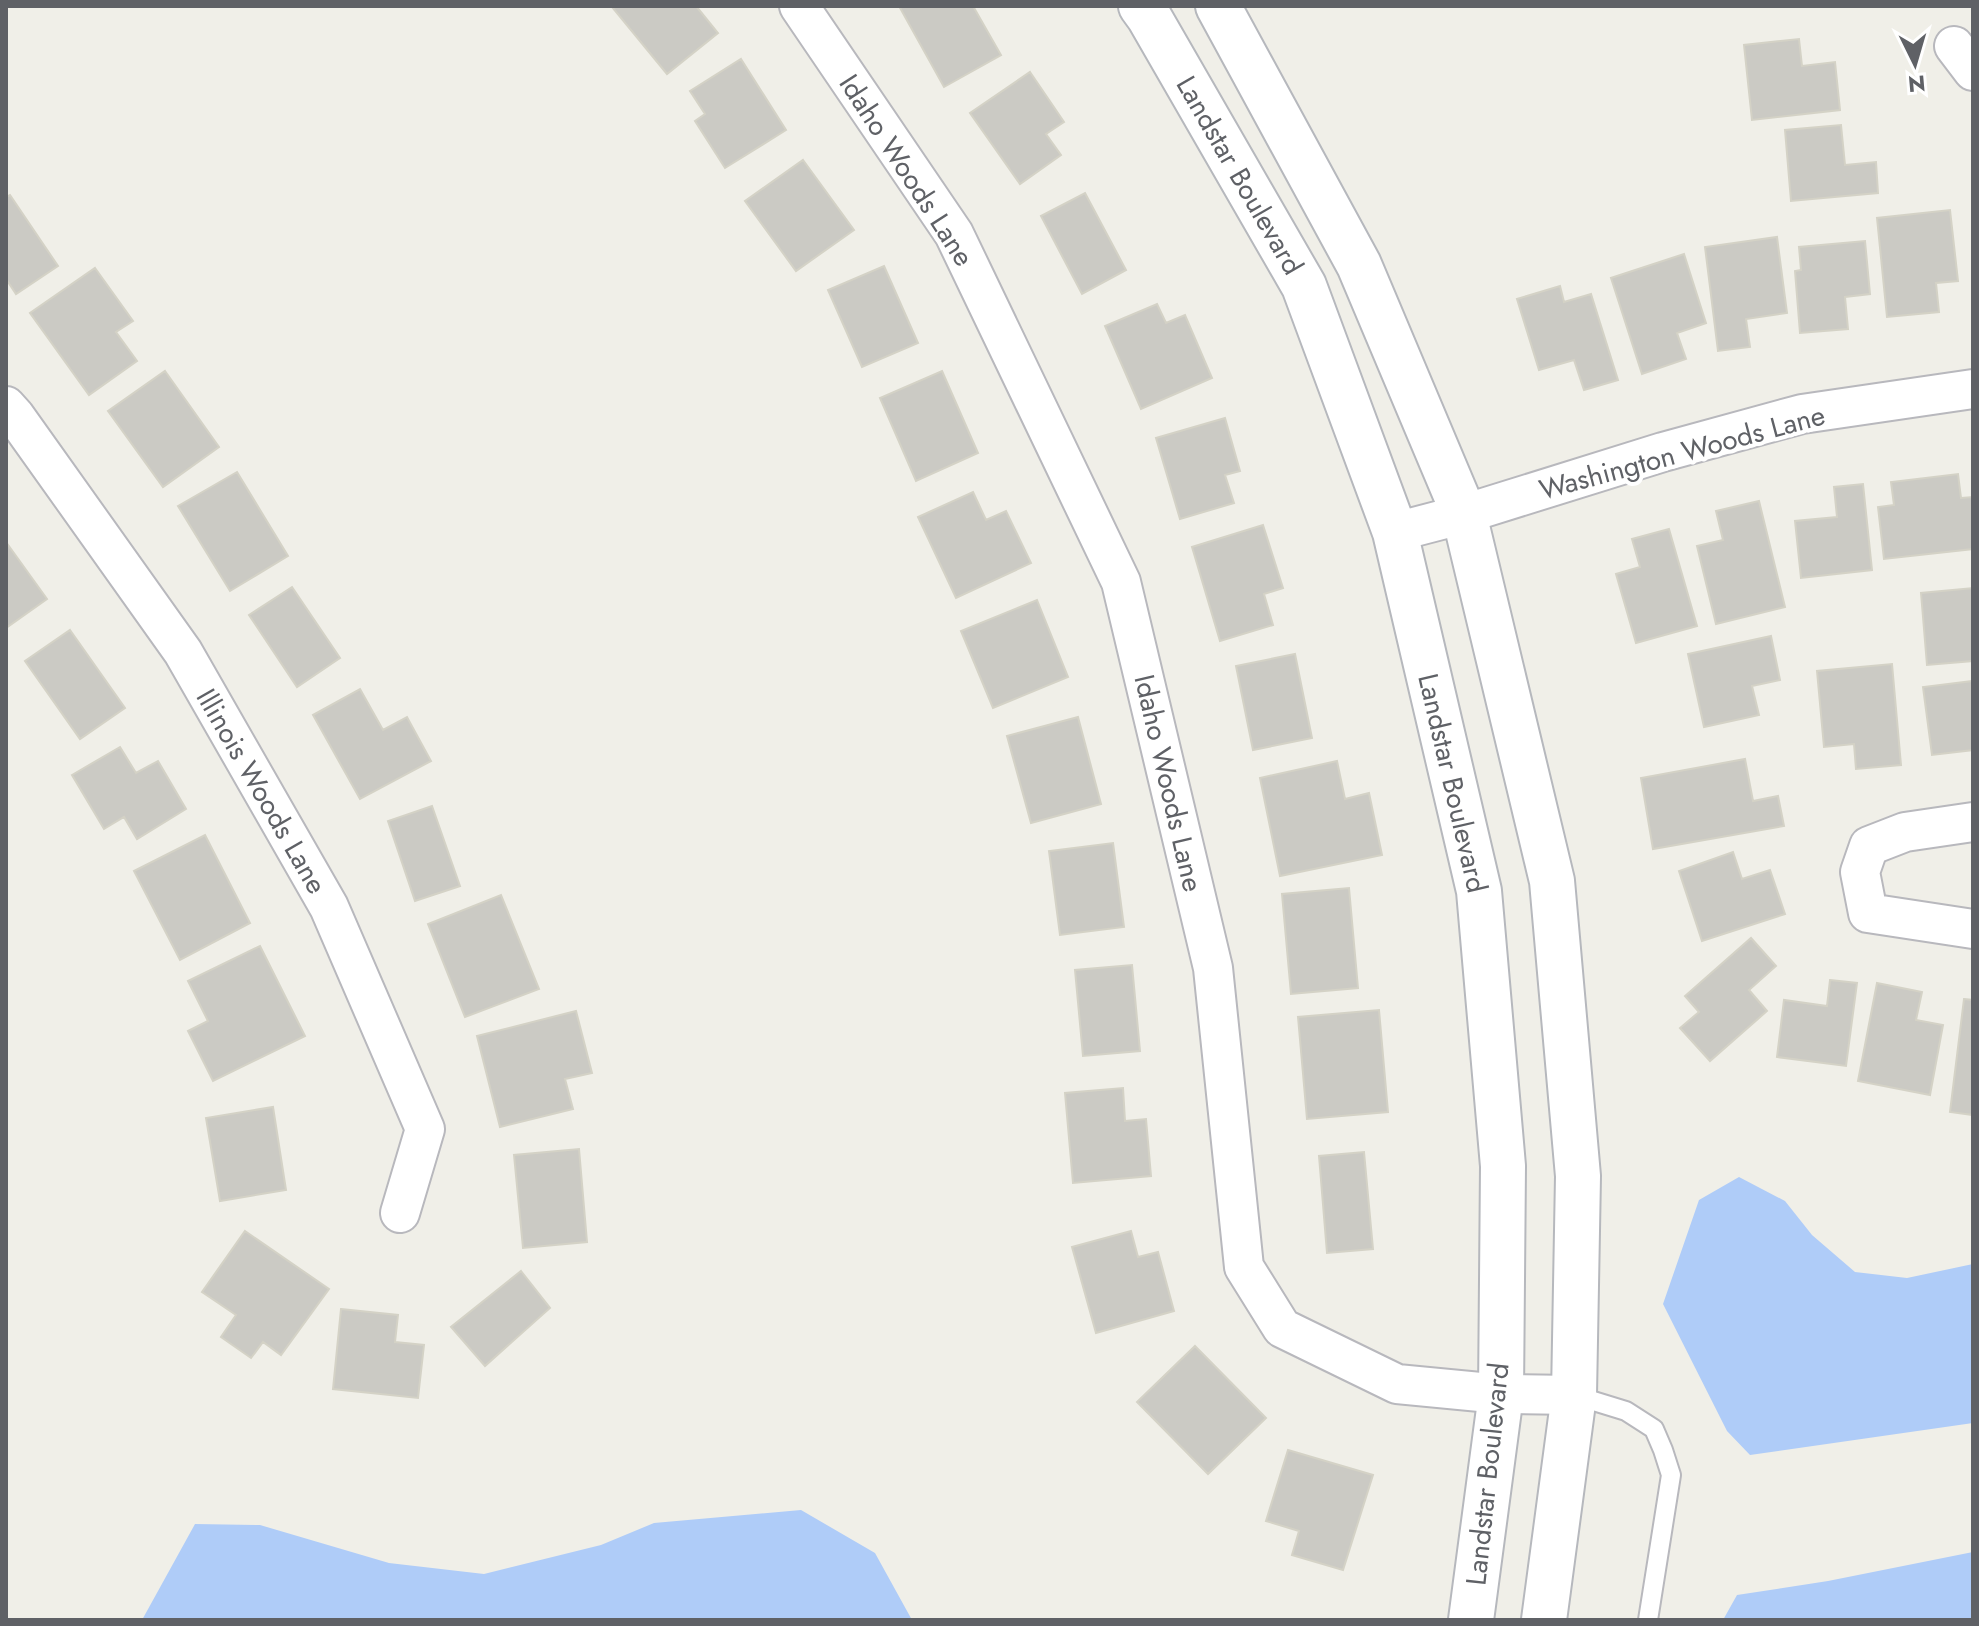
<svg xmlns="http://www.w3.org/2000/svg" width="1979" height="1626" font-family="Jost,sans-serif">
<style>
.water{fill:#afccf8}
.building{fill:#cbcac4;stroke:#d4d2c6;stroke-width:2}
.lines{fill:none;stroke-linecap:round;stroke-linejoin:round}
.lane-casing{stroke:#b8b8bd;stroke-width:22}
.street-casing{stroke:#b8b8bd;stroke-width:42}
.secondary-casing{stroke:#b6b8bd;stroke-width:48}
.lane{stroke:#fff;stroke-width:18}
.street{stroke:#fff;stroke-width:38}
.secondary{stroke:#fff;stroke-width:44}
.labels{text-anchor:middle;stroke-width:8;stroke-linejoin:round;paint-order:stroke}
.street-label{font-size:28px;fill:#5f6166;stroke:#fff}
</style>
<rect width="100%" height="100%" fill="#f0efe8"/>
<!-- water -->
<path class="water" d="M1739,1177L1785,1201L1812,1235L1855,1272L1907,1278L1973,1264V1423L1750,1455L1727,1431L1663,1304L1699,1200Z
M801,1510L875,1553L912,1620H142L195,1524L260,1525L389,1563L484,1574L601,1545L654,1523Z
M1973,1552V1620H1723L1737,1595L1828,1581Z"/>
<!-- building -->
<path class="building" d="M696,6L718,33L667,74L612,7Z
M899,6H973L1001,55L944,87Z
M1799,39L1802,66L1835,62L1840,110L1752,120L1744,45Z
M741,59L786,130L725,168L695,121L705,114L690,91Z
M1030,72L1064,122L1046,134L1061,155L1020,184L970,113Z
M1841,125L1845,165L1876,162L1878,193L1791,201L1785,130Z
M803,160L854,230L796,271L745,201Z
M1085,193L1126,270L1082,294L1041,216Z
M10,195L58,266L16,294L6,279V197Z
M1950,210L1958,281L1936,283L1939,312L1887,317L1877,218Z
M1777,237L1787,313L1746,319L1750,347L1718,351L1705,247Z
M1865,241L1870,294L1845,297L1848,329L1800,333L1795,271L1801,270L1799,247Z
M1684,254L1706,323L1677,333L1686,359L1642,374L1611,278Z
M884,266L918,343L862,367L828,290Z
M95,268L133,321L116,332L137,361L89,395L30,313Z
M1560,286L1564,302L1591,294L1618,380L1584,390L1574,360L1539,370L1517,299Z
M1157,304L1166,323L1185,315L1212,378L1141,409L1105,326Z
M165,371L219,447L163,487L108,411Z
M942,371L978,453L916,481L880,398Z
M1225,418L1240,471L1225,475L1234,503L1180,519L1156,438Z
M237,472L288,556L230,591L178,506Z
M1958,474L1961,498L1973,497V549L1884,559L1878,507L1894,505L1891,482Z
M1863,484L1872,570L1801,578L1795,521L1837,517L1834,487Z
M973,492L986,520L1006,511L1031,563L956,598L918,517Z
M1759,501L1785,607L1716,624L1697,546L1723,540L1716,511Z
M1263,525L1283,588L1264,594L1273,625L1220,641L1192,547Z
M1669,529L1697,626L1636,643L1616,574L1640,567L1632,539Z
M6,542L47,599L6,628Z
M292,587L340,658L297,687L249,615Z
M1973,588V661L1927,665L1921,593Z
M1037,600L1068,677L993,708L961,631Z
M70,630L125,708L80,739L25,661Z
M1771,636L1780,680L1752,686L1759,715L1704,727L1688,654Z
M1295,654L1312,738L1253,750L1236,666Z
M1892,664L1901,765L1856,769L1854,744L1824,747L1817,671Z
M1973,681V750L1932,755L1923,687Z
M360,689L383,730L407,717L431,761L360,799L313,715Z
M1078,717L1101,804L1031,823L1007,736Z
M120,747L136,773L158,761L186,809L137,839L124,817L104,829L72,775Z
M1745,759L1753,801L1778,796L1784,826L1653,849L1641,778Z
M1337,761L1345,799L1369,793L1382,855L1280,876L1260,778Z
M432,806L460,886L415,901L388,821Z
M205,835L250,923L180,960L134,871Z
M1113,843L1124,927L1060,935L1049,851Z
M1733,852L1742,879L1770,870L1785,914L1702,941L1679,871Z
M1349,888L1358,988L1291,994L1282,894Z
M501,895L539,989L465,1017L428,924Z
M1751,938L1776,966L1749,990L1767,1011L1710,1061L1680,1028L1699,1012L1685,996Z
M260,946L305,1036L213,1081L188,1031L208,1021L188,981Z
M1132,965L1140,1051L1083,1056L1075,970Z
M1830,980L1857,983L1846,1066L1777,1057L1784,1000L1827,1006Z
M1877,983L1922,992L1916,1020L1943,1025L1930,1095L1858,1081Z
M1964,999L1973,1000V1115L1950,1112Z
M1379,1010L1388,1112L1307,1119L1298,1017Z
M576,1011L592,1073L565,1079L573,1109L500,1127L477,1036Z
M1123,1088L1125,1121L1146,1119L1151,1176L1073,1183L1065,1093Z
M273,1107L286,1190L220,1201L206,1118Z
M579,1149L587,1242L523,1248L514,1155Z
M1364,1152L1373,1249L1327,1253L1319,1156Z
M245,1231L329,1289L281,1355L263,1342L251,1358L221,1337L236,1315L202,1292Z
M1131,1231L1138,1257L1158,1252L1174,1311L1096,1333L1072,1247Z
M521,1271L550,1308L485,1366L451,1327Z
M341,1309L398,1315L395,1342L424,1345L418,1398L333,1389Z
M1195,1346L1266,1418L1208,1474L1137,1402Z
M1288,1450L1373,1475L1343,1570L1292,1555L1299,1531L1266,1521Z"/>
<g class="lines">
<defs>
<path id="lane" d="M1574,1395L1626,1411L1654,1429L1663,1450L1671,1475L1648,1620"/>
<path id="street" d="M799,6L954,234L1121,582L1213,968L1244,1267L1282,1328L1397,1384L1501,1394L1574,1395
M1954,46L1973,71
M6,406L15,416L183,652L329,907L425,1129L400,1213
M1395,532L1464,514L1663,452L1802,414L1973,389
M1973,822L1905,832L1869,846L1860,872L1868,913L1973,929"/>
<path id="secondary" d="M1141,6L1149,17L1304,286L1395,532L1479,891L1503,1166L1501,1394L1471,1620
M1218,6L1359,265L1464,514L1552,881L1578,1176L1574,1395L1544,1620"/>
</defs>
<!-- lane casing -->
<use href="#lane" class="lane-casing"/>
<!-- street casing -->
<use href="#street" class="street-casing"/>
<!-- secondary casing -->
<use href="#secondary" class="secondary-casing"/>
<!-- lane -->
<use href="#lane" class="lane"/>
<!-- street -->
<use href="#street" class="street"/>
<!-- secondary -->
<use href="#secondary" class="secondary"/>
</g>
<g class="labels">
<!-- street labels -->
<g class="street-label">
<text transform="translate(907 170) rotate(57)" y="10">Idaho Woods Lane</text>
<text transform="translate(1240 175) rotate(60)" y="10">Landstar Boulevard</text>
<text transform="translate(1682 452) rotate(-15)" y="10">Washington Woods Lane</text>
<text transform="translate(1169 783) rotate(77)" y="10">Idaho Woods Lane</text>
<text transform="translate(1453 783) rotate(77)" y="10">Landstar Boulevard</text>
<text transform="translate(262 791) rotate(60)" y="10">Illinois Woods Lane</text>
<text transform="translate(1487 1474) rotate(-84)" y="10">Landstar Boulevard</text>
</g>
</g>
<!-- border -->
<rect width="1979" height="1626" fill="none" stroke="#5f6166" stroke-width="16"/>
<!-- north arrow -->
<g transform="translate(1915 64) rotate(175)" stroke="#ffffff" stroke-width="6" paint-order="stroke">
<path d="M0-6L14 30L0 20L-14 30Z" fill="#5f6166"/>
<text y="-12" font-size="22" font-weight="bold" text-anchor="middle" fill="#5f6166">N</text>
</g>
</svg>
